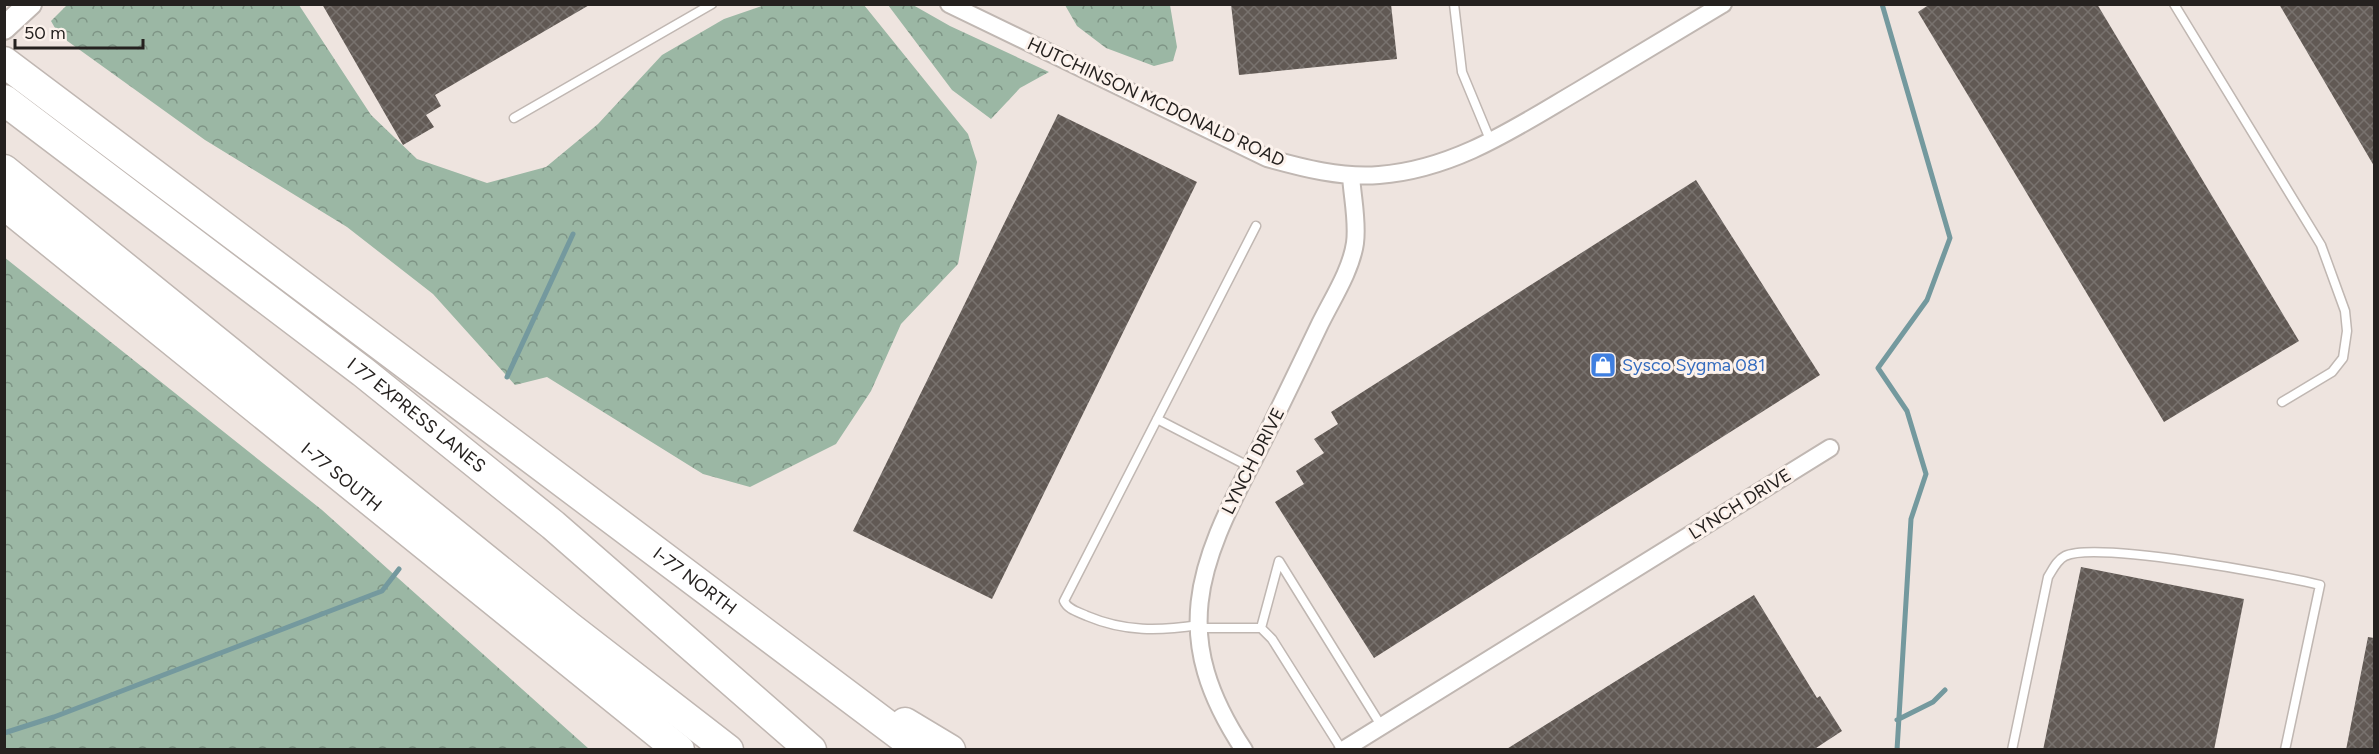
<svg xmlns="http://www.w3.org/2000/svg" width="2379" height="754" font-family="Figtree,sans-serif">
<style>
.forest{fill:url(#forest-crowns)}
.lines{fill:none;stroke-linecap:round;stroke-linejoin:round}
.stream{stroke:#74999e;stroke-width:5}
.building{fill:url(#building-cross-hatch)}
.service-casing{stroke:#c0b7b2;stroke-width:11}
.minor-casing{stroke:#c0b7b2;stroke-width:20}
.secondary-casing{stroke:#c0b7b2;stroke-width:26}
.motorway-casing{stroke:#c0b7b2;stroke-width:33}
.service{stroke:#fff;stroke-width:8}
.minor{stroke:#fff;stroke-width:16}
.secondary{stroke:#fff;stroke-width:22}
.motorway{stroke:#fff;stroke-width:30}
.labels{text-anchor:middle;stroke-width:6;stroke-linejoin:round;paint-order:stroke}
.street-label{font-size:18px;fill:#25211f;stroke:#fcf2ec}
.shop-label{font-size:18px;fill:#366cbe;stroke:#fcf2ec;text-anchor:start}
</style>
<defs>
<pattern id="forest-crowns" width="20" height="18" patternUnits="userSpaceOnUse" patternTransform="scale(1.5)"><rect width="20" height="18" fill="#9bb7a4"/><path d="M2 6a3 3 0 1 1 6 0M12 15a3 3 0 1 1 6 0" fill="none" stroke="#7e9485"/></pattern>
<pattern id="building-cross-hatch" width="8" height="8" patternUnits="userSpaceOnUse" patternTransform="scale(1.5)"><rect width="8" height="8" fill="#615954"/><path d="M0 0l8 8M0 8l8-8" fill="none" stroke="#78726e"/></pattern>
</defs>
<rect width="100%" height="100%" fill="#eee4df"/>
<!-- forest -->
<path class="forest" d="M67,5H299L371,115L417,159L487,183L546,167L598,124L662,55L724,19L765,5H864L968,134L977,162L958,264L901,324L871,391L836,444L750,487L703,474L547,377L515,385L433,294L347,227L205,140L59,35L51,21Z
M888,5H913L950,26L1049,72L1020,88L991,119L952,90Z
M1065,5H1170L1177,47L1173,61L1154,66L1106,48L1077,26Z
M4,257L322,510L589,749H5Z"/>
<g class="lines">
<!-- stream -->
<path class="stream" d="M1882,4L1950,238L1927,300L1878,368L1907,411L1926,474L1911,519L1897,750
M507,377L573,234
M1897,720L1933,702L1945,690
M4,733L54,717L382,591L399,569"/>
</g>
<!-- building -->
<path class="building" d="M322,4H591L435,95L441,106L426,115L434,127L403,145Z
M1231,4H1391L1397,59L1239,75Z
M1930,4H2097L2299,341L2164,422L1918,12Z
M2279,4H2374V166Z
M1058,114L1197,182L992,599L853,531Z
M1696,180L1820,375L1374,658L1275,502L1304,484L1296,471L1324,453L1314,439L1338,424L1331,412Z
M2081,567L2244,599L2214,750H2043Z
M1754,595L1817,698L1820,696L1842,731L1813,750H1505Z
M2368,637L2374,638V750H2346Z"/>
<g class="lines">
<defs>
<path id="service" d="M1454,4L1462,72L1491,142
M2174,4L2321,245L2345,311L2347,331L2343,358L2332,372L2282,402
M514,118L712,4
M1157,419L1250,467
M1199,625C1159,631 1125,632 1087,616C1079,612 1068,610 1064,601L1256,226
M1199,628H1261L1272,639L1342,750
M1261,628L1279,561L1382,727
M2012,750L2048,577C2053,569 2057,560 2065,556C2096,541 2280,575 2320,585L2285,750"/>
<path id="minor" d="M949,4L1267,158C1303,168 1341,178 1379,175C1455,169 1515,128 1578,91C1627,62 1675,33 1723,4
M1244,750C1169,637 1197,567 1255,457C1277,414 1298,370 1319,326C1331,301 1351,271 1355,243C1358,221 1352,196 1351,175
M1343,750L1830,448"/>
<path id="secondary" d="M4,28L30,4"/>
<g id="motorway">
<path id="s1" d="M4,62L920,750"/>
<path id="s2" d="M4,100L363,372L553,525L811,750"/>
<path d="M4,170L569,627L728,750"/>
<path id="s3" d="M4,204L679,750"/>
<path d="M905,723L950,750"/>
</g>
</defs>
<!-- service casing -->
<use href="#service" class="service-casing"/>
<!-- minor casing -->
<use href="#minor" class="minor-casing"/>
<!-- secondary casing -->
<use href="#secondary" class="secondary-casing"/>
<!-- motorway casing -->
<use href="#motorway" class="motorway-casing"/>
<!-- service -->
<use href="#service" class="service"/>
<!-- minor -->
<use href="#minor" class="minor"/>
<!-- secondary -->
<use href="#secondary" class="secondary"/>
<!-- motorway -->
<use href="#motorway" class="motorway"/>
</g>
<!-- icons -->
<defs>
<symbol id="shop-square" viewBox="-11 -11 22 22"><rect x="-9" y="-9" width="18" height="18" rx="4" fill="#3f7fe0" stroke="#fcf2ec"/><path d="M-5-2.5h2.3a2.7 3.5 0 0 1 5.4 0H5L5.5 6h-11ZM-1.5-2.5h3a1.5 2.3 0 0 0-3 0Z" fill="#fff"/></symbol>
</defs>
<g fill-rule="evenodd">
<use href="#shop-square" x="1588" y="350" width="30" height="30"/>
</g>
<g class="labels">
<!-- street labels -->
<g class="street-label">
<text transform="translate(1156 102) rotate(25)" y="6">HUTCHINSON MCDONALD ROAD</text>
<text dy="6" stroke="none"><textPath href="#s2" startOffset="519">I 77 EXPRESS LANES</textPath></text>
<text transform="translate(1253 461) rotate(-63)" y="6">LYNCH DRIVE</text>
<text dy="6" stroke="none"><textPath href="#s3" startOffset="434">I-77 SOUTH</textPath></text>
<text transform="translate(1740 504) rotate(-32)" y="6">LYNCH DRIVE</text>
<text dy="6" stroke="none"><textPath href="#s1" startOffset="864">I-77 NORTH</textPath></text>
</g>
<!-- shop labels -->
<g class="shop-label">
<text x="1622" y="371">Sysco Sygma 081</text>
</g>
</g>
<!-- border -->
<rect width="2379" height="754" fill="none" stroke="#25211f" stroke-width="12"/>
<!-- scale -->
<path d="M15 39v9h128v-9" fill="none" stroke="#25211f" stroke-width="3"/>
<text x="24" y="39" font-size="18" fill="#25211f" stroke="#fcf2ec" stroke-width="4.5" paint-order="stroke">50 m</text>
</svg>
